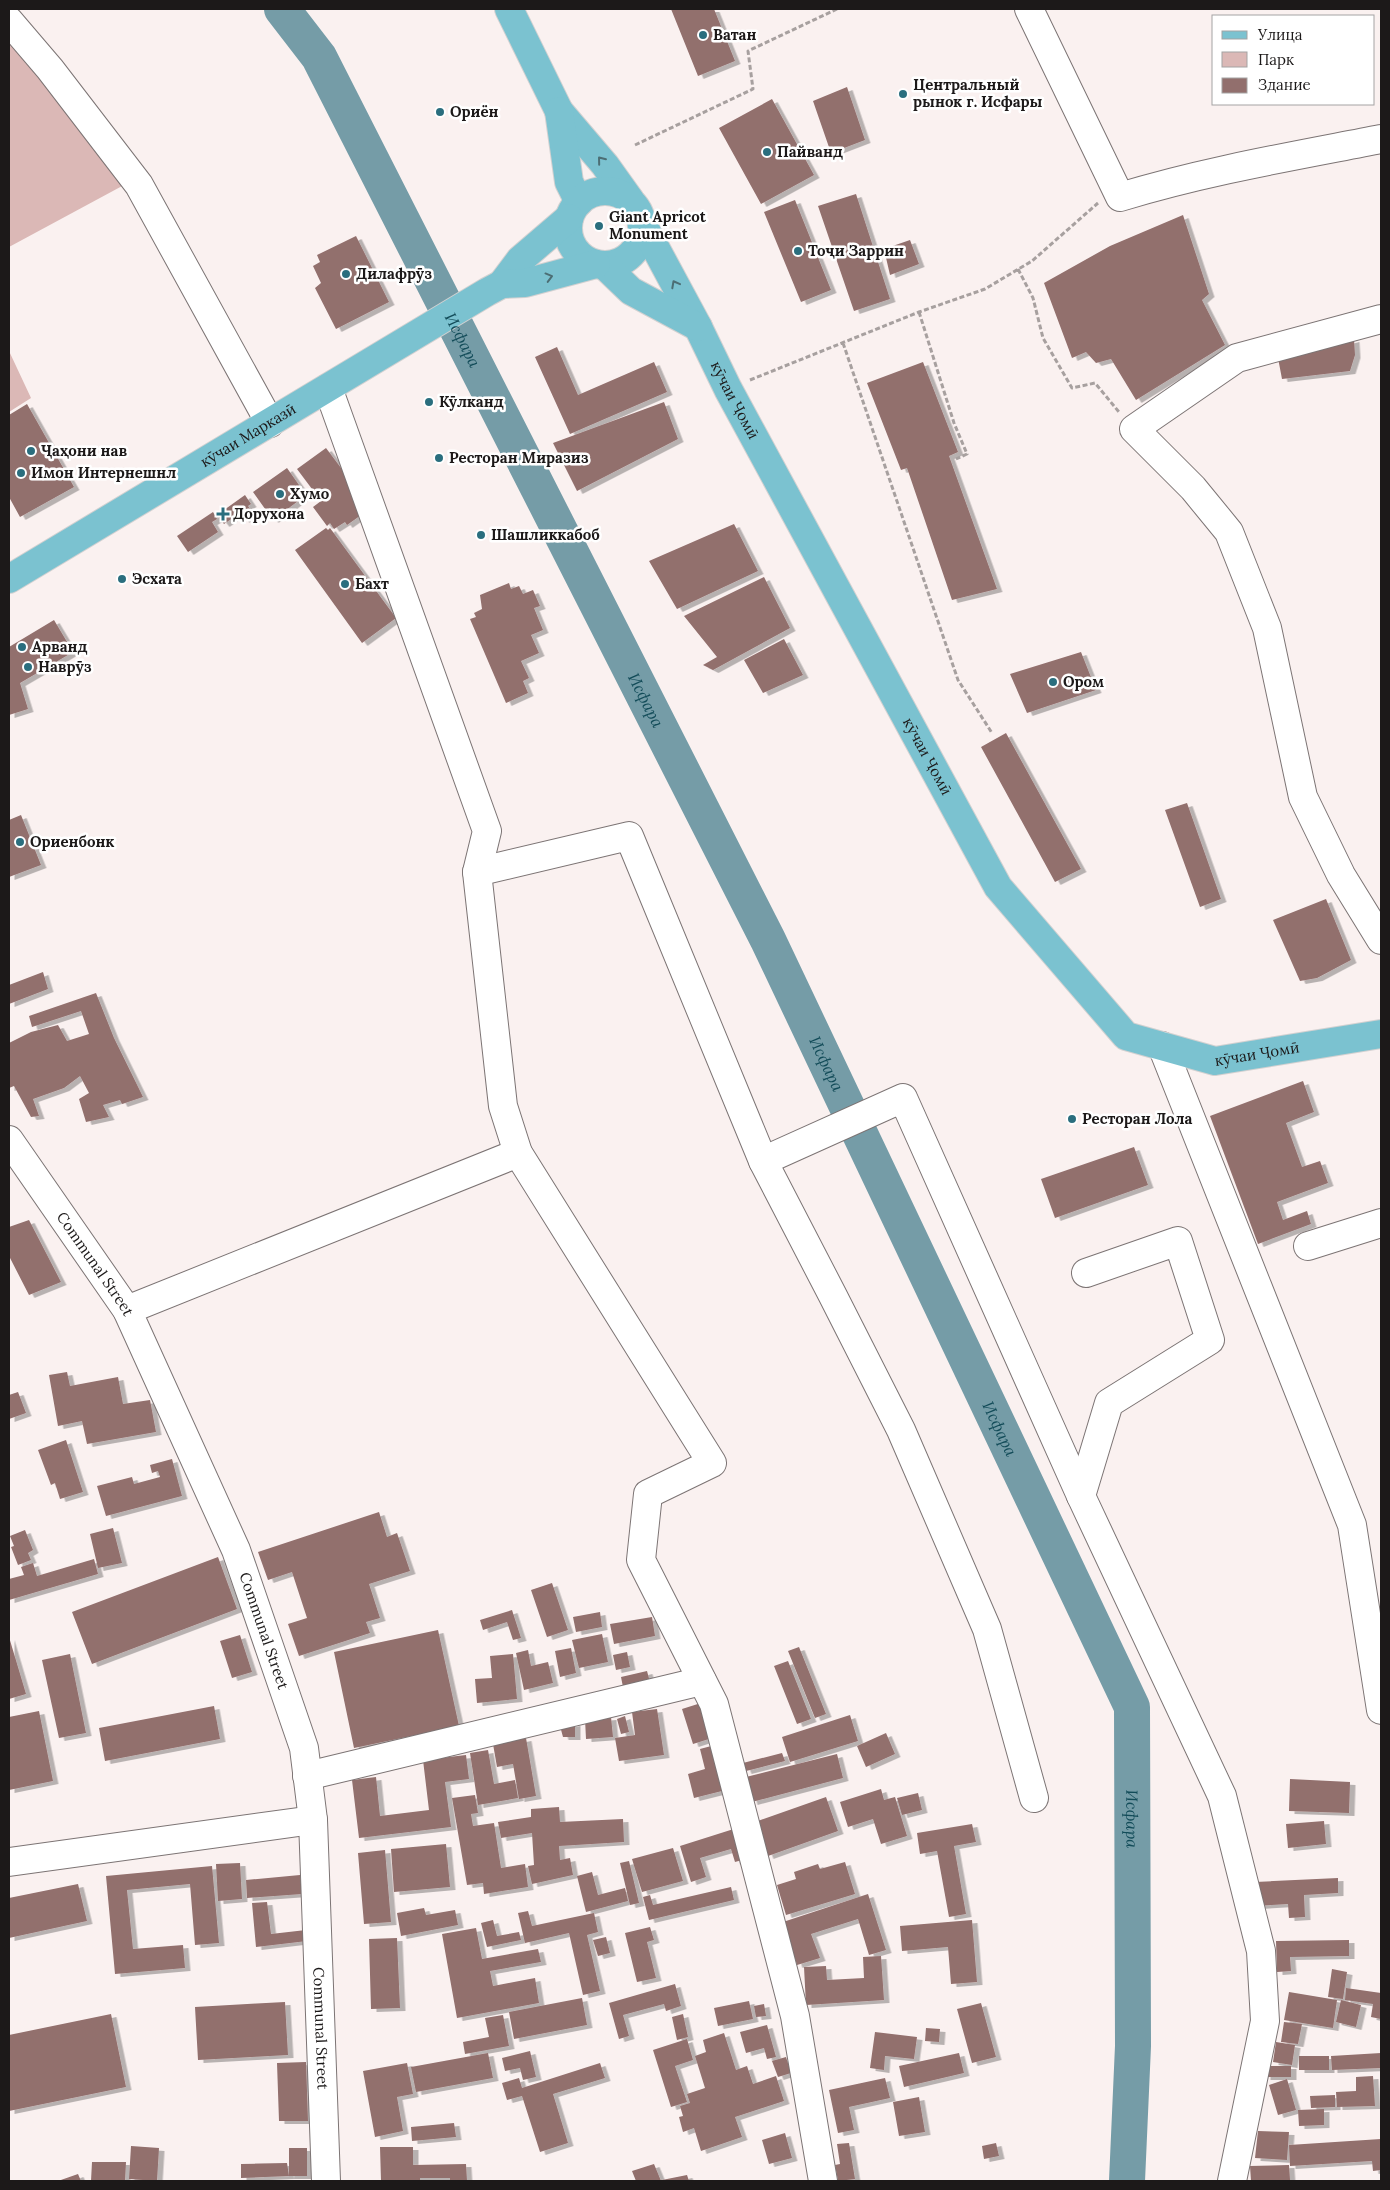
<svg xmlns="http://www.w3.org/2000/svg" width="1390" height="2190" font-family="Lora,serif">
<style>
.green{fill:#dbb8b6}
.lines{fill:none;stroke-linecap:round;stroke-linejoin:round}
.river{stroke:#759ca7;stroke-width:36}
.building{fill:#926f6d;filter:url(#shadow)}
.minor-casing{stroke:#7c7474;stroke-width:30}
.major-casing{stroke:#d2d1d1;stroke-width:30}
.path{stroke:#a7a09f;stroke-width:3;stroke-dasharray:5 2.5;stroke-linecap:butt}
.minor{stroke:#fff;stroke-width:28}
.major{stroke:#7bc2d0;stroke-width:28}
.oneway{stroke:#4c6e74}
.poi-dot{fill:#2a6e7e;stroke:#fff;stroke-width:2}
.labels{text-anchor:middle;stroke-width:5;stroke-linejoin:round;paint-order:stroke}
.poi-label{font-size:15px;font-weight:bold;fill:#1c1919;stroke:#fff;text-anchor:start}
.street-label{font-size:15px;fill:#1c1919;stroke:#fff}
.water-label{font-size:16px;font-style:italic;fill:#134c59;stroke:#fff}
</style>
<defs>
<filter id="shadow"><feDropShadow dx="5.5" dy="3" stdDeviation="0" flood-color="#0004"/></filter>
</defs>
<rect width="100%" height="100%" fill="#faf1f0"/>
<!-- green -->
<path class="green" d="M9,27L137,178L9,247Z
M9,351L31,398L9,412Z"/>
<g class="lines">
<!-- river -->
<path class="river" id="s1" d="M282,9L319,57L768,940L1132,1707L1133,2046L1127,2181"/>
</g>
<!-- building -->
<path class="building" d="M671,9H714L735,61L698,76Z
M847,87L865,140L831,153L813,101Z
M772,99L814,175L761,204L719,128Z
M856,194L890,299L854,311L818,206Z
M795,200L831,290L801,302L764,212Z
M1183,215L1209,294L1202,300L1225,345L1136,400L1111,359L1096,363L1086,352L1072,358L1044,283L1110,246Z
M356,236L389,302L336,329L315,288L321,283L313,266L320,262L317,255Z
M910,240L919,264L890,275L884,249Z
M1354,339L1355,355L1350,371L1282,379L1278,358Z
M557,347L578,395L654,362L667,392L570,434L535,357Z
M923,362L958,452L949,456L997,589L952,600L907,468L901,470L867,383Z
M664,402L678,439L577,491L553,443Z
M27,404L74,487L20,517L9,497V415Z
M326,448L371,508L347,525L345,522L334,529L330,523L327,526L313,507L321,501L297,469Z
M287,468L306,495L273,520L253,492Z
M245,495L251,504L248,506L253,513L244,520L240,513L224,524L217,515Z
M213,512L217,519L212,522L218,532L188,552L177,536Z
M734,524L758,571L677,609L649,561Z
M326,528L328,530L330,528L396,618L362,643L295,550Z
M764,577L790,628L713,670L703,665L717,657L684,616Z
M509,583L511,589L519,586L523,594L533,590L540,606L534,608L543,630L531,635L539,653L521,661L529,678L523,681L528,693L506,703L470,619L476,617L474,613L482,609L480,595Z
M54,620L73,652L20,683L28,709L9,715V647Z
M784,639L803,675L763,693L744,660Z
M1081,652L1096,690L1027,713L1010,674Z
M1006,733L1081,869L1055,882L981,747Z
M1187,803L1221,899L1200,907L1165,810Z
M21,815L41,865L9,877V820Z
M1326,899L1351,960L1317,978L1300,981L1273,920Z
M43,972L48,989L9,1004V985Z
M96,993L114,1038L143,1097L122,1104L120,1100L103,1105L109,1117L86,1122L79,1099L89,1093L80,1076L64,1088L33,1099L39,1116L31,1117L14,1086L9,1088V1043L31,1032L58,1025L67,1041L89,1034L81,1011L32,1027L29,1016Z
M1303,1081L1314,1112L1286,1123L1302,1167L1320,1161L1328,1183L1277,1202L1283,1220L1307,1211L1311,1224L1258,1244L1210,1116Z
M1134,1147L1148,1185L1055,1218L1041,1179Z
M29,1220L61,1282L29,1295L9,1256V1227Z
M67,1372L70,1386L118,1377L123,1404L150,1400L156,1432L87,1444L82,1421L58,1426L49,1375Z
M18,1392L26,1413L9,1419V1395Z
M66,1440L83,1492L60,1499L55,1483L51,1485L38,1450Z
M172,1459L182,1496L106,1516L97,1486L132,1477L134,1484L160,1477L158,1471L152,1473L150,1465Z
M379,1512L387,1537L397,1533L410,1571L369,1584L380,1618L366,1622L370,1633L299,1656L288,1624L307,1618L292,1572L268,1580L258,1552Z
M113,1528L122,1563L98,1568L90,1534Z
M25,1530L33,1550L28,1553L31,1560L18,1565L11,1547L14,1546L10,1536Z
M218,1557L237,1609L92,1664L72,1612Z
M94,1559L98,1574L9,1600V1579L24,1575L21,1567L33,1563L37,1576Z
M552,1583L568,1630L547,1637L531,1590Z
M512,1610L521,1638L513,1640L507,1622L483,1630L480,1620Z
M600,1612L602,1627L576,1632L573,1617Z
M652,1617L655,1636L614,1644L610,1624Z
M438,1630L459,1726L354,1748L334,1652Z
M602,1634L608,1662L579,1668L572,1640Z
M240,1635L252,1672L232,1678L220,1641Z
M9,1637L26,1694L9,1699Z
M799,1647L826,1714L815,1718L788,1651Z
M571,1648L576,1673L560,1677L555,1651Z
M528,1650L531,1666L548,1662L553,1683L524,1690L516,1653Z
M627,1652L630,1667L616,1670L613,1655Z
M70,1654L86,1733L59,1738L42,1660Z
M513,1654L517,1699L477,1703L475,1679L492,1678L490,1656Z
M788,1661L811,1719L797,1724L774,1666Z
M647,1671L651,1686L624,1692L621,1677Z
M701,1703L712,1738L693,1744L682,1709Z
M214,1706L220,1739L105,1761L99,1728Z
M657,1709L664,1755L619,1761L615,1738L635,1735L632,1712Z
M39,1711L53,1781L9,1790V1717Z
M850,1715L858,1741L790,1762L782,1737Z
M625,1716L629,1732L621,1734L617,1719Z
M611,1717L613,1737L586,1739L585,1719Z
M575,1723V1737H563L560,1726Z
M886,1733L895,1754L866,1767L857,1746Z
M526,1738L536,1796L519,1799L513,1764L497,1767L493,1744Z
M715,1745L726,1790L694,1798L688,1774L705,1769L700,1749Z
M488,1750L494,1784L515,1780L518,1798L478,1805L470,1753Z
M782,1753L785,1761L746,1771L743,1763Z
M837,1754L843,1778L752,1802L746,1777Z
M466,1755L469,1779L445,1782L451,1827L359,1838L352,1780L376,1777L380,1816L429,1810L423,1760Z
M1290,1779L1350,1782L1349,1813L1289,1811Z
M881,1789L884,1800L895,1797L907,1836L881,1844L873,1819L848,1827L840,1802Z
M918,1793L922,1810L902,1815L897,1798Z
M475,1795L478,1813L471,1814L473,1826L494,1823L501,1868L525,1864L528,1887L484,1894L483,1883L467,1885L452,1798Z
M826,1797L838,1831L768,1856L755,1822Z
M559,1807L560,1822L623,1819L624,1842L559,1846L560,1860L570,1858L573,1875L532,1884L528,1866L534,1865L532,1833L501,1838L498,1822L531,1817V1809Z
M1324,1821L1326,1844L1288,1848L1286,1824Z
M972,1824L976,1842L954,1846L966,1914L949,1917L937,1851L920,1854L917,1833Z
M740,1827L749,1858L735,1862L731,1849L700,1858L706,1877L691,1882L680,1846Z
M446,1844L450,1887L394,1892L391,1849Z
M673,1848L683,1881L642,1892L632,1859Z
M385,1850L391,1922L364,1924L358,1853Z
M629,1861L639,1903L630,1905L620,1863Z
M845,1862L855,1894L786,1915L777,1885L796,1879L794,1872L818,1864L820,1869Z
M240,1863L242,1899L218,1901L216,1864Z
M212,1866L219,1943L195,1945L190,1884L127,1890L133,1949L183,1945L185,1968L115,1974L106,1876Z
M592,1872L598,1895L625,1888L628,1901L586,1912L577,1876Z
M300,1875L302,1894L247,1898L246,1880Z
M1338,1878V1893L1304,1895L1305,1917L1289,1918L1288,1904L1256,1906L1255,1882Z
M78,1884L87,1921L9,1938V1898Z
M731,1887L734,1900L649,1920L643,1897L650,1895L653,1905Z
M868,1894L886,1950L869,1955L858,1919L811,1934L820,1958L797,1965L783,1922Z
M267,1902L271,1934L306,1930L307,1941L256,1947L252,1903Z
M424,1908L426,1915L455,1910L458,1925L401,1936L397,1913Z
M528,1911L532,1926L594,1913L598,1932L587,1935L600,1991L583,1995L569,1933L525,1943L518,1913Z
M493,1920L497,1936L519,1932L521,1940L487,1947L481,1923Z
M972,1920L977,1982L951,1984L948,1947L902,1951L900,1926Z
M650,1927L654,1940L647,1942L656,1978L637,1982L625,1933Z
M476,1928L482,1959L538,1949L541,1962L490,1971L493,1986L535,1978L539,2003L457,2018L442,1934Z
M606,1937L610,1953L598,1956L593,1940Z
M397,1938L400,2008L371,2009L369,1939Z
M1349,1940V1956L1290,1957L1291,1971L1277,1972L1276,1941Z
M881,1956L884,2000L806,2005L804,1967L826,1966L827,1980L864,1978L863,1957Z
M1332,1969L1347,1972L1343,1999L1328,1997Z
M675,1984L681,2006L666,2011L664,2004L623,2015L629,2036L619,2039L609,2003Z
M1346,1988L1381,1993V2019L1371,2017L1373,2004L1345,2000Z
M1289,1992L1337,2000L1333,2028L1284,2020Z
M582,1998L587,2025L514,2039L509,2012Z
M1341,2000L1361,2005L1356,2027L1336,2022Z
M749,2001L753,2019L718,2026L714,2008Z
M285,2002L288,2055L198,2060L195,2007Z
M981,2003L996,2057L972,2063L957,2009Z
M764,2004L766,2016L756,2017L754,2006Z
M111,2014L126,2087L9,2111V2035Z
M683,2014L688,2037L677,2040L672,2017Z
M503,2015L509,2046L465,2054L463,2042L489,2037L485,2018Z
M1284,2022L1302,2024L1298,2044L1281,2042Z
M767,2025L776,2057L767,2059L764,2048L746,2053L740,2032Z
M926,2028L940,2029L939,2042L925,2041Z
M875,2032L917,2037L914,2059L885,2056L884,2070L870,2068Z
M724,2033L736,2070L747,2066L753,2084L776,2076L784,2101L735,2117L742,2137L701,2151L694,2128L683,2132L679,2117L683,2116L680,2106L690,2103L687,2094L705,2088L695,2056L706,2052L703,2040Z
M687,2039L693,2060L675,2066L687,2102L671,2107L653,2050Z
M1276,2042L1295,2045L1292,2065L1273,2062Z
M530,2051L536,2077L523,2080L520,2068L505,2071L502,2058Z
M488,2053L493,2078L416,2092L411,2067Z
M959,2053L964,2073L904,2087L899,2066Z
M1381,2053V2068L1332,2070L1331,2056Z
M1299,2056H1329V2070H1299Z
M786,2057L791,2073L778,2077L772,2061Z
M306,2062L308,2121H279L277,2063Z
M407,2063L413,2094L397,2097L403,2131L375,2137L363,2071Z
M600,2063L605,2078L553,2094L568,2143L540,2152L522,2096L507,2100L502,2083L519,2078L522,2088Z
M1265,2066H1291V2077H1265Z
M1373,2076L1375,2106L1337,2107L1336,2092L1356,2091V2077Z
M885,2078L890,2098L849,2107L854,2130L838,2133L829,2090Z
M1287,2079L1296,2110L1278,2115L1269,2085Z
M1335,2095V2107L1311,2108L1310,2096Z
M919,2097L925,2132L899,2136L893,2102Z
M1324,2109V2125L1299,2126L1298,2110Z
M454,2123L456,2137L412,2141L411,2127Z
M1258,2131L1289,2132L1287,2160L1255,2158Z
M785,2133L792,2158L769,2164L762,2140Z
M1381,2139V2170L1373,2171L1372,2161L1290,2166L1289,2145Z
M849,2143L855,2179L838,2181L835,2165L840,2164L837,2144Z
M996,2143L999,2156L984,2159L982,2146Z
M131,2146L159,2148L157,2181L129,2179Z
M380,2147H413V2165L466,2164L467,2181H450V2178H420V2181H381Z
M289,2148H307V2176H289Z
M92,2162H126L125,2181H91Z
M287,2163L289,2176L241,2178V2164Z
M654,2164L661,2181H636L632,2171Z
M1289,2165L1290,2180L1251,2181L1250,2166Z
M78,2174L81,2181H58Z
M687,2175L689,2181H662V2180Z"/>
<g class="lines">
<defs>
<g id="minor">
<path d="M1029,9L1120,197C1205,171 1294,156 1381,139"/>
<path d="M9,21L50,69L139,185L270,423"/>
<path d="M1381,319L1237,358L1134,429L1193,488L1229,532L1267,628L1303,797L1341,875L1381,940"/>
<path d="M328,388L487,831L477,872L503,1106L518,1153L712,1463L648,1494L641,1560L714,1704L795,2016L823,2181"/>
<path d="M477,872L629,836L763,1161"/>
<path d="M1162,1046L1352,1525L1381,1710"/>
<path id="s2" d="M9,1140L127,1310L236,1550L304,1748L313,1820L326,2181"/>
<path d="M1308,1246L1381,1223"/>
<path d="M127,1310L518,1153"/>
<path d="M1081,1496L1109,1403L1210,1340L1178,1241L1086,1273"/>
<path d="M307,1776L702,1681"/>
<path d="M1034,1798L987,1629L901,1430L833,1296L763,1161L903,1098L1081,1496L1222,1796L1261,1951L1265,2021L1232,2181"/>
<path d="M9,1862L313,1820"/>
</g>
<g id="major">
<path d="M509,9L559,111L605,165L630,200"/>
<path d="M559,111L569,182L579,202"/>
<circle cx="605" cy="228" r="37"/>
<path id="s3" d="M642,223L698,327L728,389L998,887L1126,1036L1215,1061L1381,1034"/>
<path d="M605,266L631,291L698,327"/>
<path d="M502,284L520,260L569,218"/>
<path id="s4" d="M9,579L487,292L502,284L525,283L596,264"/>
</g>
</defs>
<!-- minor casing -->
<use href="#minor" class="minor-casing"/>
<!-- major casing -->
<use href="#major" class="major-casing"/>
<!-- path -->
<path class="path" d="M635,145L753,89L748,51L837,9
M1018,269L1033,298L1043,338L1072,388L1095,383L1119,412
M919,312L954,423L967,454L956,459
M843,343L958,680L992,733
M750,380L919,312L985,289L1032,261L1098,203"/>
<!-- minor -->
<use href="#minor" class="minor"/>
<!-- major -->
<use href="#major" class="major"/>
</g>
<!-- one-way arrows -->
<defs><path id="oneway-chevron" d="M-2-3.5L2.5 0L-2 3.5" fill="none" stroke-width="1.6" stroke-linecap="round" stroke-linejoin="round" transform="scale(1.25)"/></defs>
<g class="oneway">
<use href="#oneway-chevron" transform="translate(601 160) rotate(-129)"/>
<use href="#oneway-chevron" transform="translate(549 277) rotate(-15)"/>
<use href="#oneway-chevron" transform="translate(675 284) rotate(-118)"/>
</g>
<!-- markers -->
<g class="poi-dot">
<circle cx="703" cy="35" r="5"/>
<circle cx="903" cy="94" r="5"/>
<circle cx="440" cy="112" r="5"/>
<circle cx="767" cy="152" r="5"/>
<circle cx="599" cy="226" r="5"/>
<circle cx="798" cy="251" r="5"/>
<circle cx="346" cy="274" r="5"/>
<circle cx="429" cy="402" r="5"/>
<circle cx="31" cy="451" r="5"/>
<circle cx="439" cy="458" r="5"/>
<circle cx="21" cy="473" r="5"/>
<circle cx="280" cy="494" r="5"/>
<path d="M220.5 506.5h5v5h5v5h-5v5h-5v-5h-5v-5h5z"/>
<circle cx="481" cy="535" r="5"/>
<circle cx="122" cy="579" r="5"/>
<circle cx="345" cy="584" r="5"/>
<circle cx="22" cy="647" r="5"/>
<circle cx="28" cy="667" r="5"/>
<circle cx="1053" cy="682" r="5"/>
<circle cx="20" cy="842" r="5"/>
<circle cx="1072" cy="1119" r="5"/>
</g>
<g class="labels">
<!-- poi labels -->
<g class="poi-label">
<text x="713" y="40">Ватан</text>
<text x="913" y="90">Центральный<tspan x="913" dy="17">рынок г. Исфары</tspan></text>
<text x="450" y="117">Ориён</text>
<text x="777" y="157">Пайванд</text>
<text x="609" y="222">Giant Apricot<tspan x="609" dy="17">Monument</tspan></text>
<text x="808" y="256">Тоҷи Заррин</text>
<text x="356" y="279">Дилафрӯз</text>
<text x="439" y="407">Кӯлканд</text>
<text x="41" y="456">Ҷаҳони нав</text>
<text x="449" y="463">Ресторан Миразиз</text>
<text x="31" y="478">Имон Интернешнл</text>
<text x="290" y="499">Хумо</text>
<text x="233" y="519">Дорухона</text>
<text x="491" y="540">Шашликкабоб</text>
<text x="132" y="584">Эсхата</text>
<text x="355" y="589">Бахт</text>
<text x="32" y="652">Арванд</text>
<text x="38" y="672">Наврӯз</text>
<text x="1063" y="687">Ором</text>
<text x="30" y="847">Ориенбонк</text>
<text x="1082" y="1124">Ресторан Лола</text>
</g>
<!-- street labels -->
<g class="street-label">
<text dy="5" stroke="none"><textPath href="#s3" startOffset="200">кӯчаи Ҷомӣ</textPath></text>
<text dy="5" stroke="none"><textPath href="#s4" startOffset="279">кӯчаи Марказӣ</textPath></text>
<text dy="5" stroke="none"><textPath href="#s3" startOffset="605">кӯчаи Ҷомӣ</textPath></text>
<text dy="5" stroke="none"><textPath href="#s3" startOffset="1085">кӯчаи Ҷомӣ</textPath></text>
<text dy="5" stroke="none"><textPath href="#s2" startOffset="151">Communal Street</textPath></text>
<text dy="5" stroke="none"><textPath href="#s2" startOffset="556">Communal Street</textPath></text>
<text dy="5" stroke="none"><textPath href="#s2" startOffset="961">Communal Street</textPath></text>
</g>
<!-- water labels -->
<g class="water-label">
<text dy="6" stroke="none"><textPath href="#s1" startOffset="378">Исфара</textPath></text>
<text dy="6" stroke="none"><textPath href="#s1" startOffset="782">Исфара</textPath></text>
<text dy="6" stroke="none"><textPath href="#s1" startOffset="1188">Исфара</textPath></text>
<text dy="6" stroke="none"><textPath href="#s1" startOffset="1592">Исфара</textPath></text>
<text dy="6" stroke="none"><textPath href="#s1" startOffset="2012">Исфара</textPath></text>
</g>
</g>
<!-- border -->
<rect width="1390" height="2190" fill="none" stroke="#1c1919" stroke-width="20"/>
<!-- legend -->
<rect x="1212" y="15" width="162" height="90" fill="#ffffff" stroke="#a4a3a3"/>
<rect x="1222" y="31" width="25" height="8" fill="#7bc2d0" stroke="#a4a3a3"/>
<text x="1258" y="40" font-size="15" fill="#1c1919">Улица</text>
<rect x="1222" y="52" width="25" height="15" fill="#dbb8b6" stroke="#a4a3a3"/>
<text x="1258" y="65" font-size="15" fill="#1c1919">Парк</text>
<rect x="1222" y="78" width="25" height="15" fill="#926f6d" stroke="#a4a3a3"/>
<text x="1258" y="90" font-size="15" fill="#1c1919">Здание</text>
</svg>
